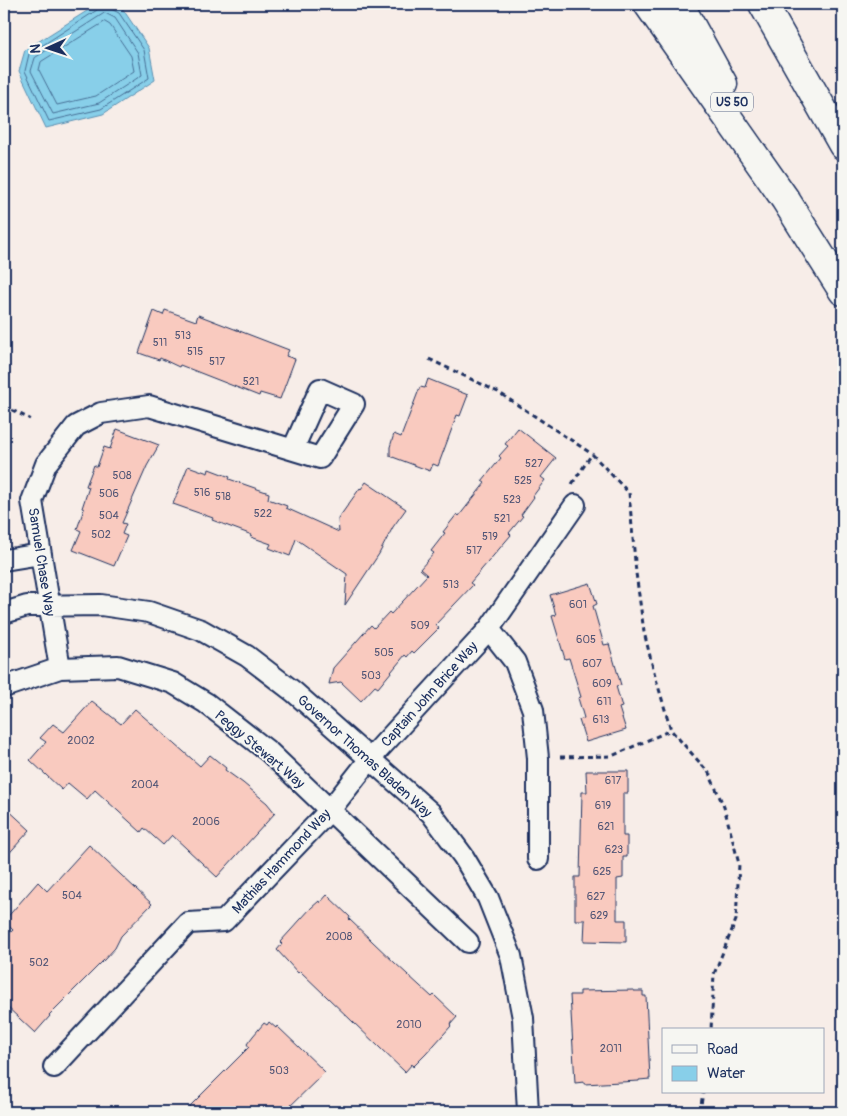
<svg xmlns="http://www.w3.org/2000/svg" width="847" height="1116" font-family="Pangolin,sans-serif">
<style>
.water{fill:#88cfe9;stroke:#5c8fb1}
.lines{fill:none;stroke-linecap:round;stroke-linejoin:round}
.shore{stroke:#476f96;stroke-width:1}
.building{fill:#f9cabf;stroke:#1b2f5e}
.street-casing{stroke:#1b2f5e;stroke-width:24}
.highway-casing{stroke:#1b2f5e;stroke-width:31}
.path{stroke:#1b2f5e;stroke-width:3;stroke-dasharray:5 4;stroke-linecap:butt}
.street{stroke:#f6f6f2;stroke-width:20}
.highway{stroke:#f6f6f2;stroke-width:28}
.labels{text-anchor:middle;stroke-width:4;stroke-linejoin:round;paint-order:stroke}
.number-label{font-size:11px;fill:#525676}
.shield{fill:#f6f6f2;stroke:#5d6b8a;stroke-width:1}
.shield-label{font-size:12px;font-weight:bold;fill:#1b2f5e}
.street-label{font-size:14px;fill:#1b2f5e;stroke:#f6f6f2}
</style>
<rect width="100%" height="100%" fill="#f7ede8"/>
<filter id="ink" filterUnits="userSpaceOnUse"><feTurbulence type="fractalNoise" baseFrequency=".02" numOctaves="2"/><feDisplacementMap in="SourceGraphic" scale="10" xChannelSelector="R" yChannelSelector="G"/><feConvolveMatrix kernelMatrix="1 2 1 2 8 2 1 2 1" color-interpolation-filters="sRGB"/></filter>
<g filter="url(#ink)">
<!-- water -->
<path class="water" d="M98,4H108L122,8L149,48L155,80L103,114L46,128L19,71L25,50Z"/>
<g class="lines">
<!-- shore -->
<path class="shore" d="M100,4L97,10L29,54L25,71L49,121L101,109L149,78L144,50L119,13L111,9L110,4
M105,13L115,18L138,53L142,75L99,103L53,114L31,71L35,58Z
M105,22L110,25L131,56L134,71L96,96L57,105L39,70L41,62Z"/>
</g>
<!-- building -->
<path class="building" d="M165,310L196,321L198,315L289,350L286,356L295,359L280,399L260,393L259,396L180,365L179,367L160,358L159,360L139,353L154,311L163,315Z
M428,379L468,395L460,416L457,415L438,466L433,464L430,471L390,456V447L394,434L401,437L420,387L425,388Z
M518,428L556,458L541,477L545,480L533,496L534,497L521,515L523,516L509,533L511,535L470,583L473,585L435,625L439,628L414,653L412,651L407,657L405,655L378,688L375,686L361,701L341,682L329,684L333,668L371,625L374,628L389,612L391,614L427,575L420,569L434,553L431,551L445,533L443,532L457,514L459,516L485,483L482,481L501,458L499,456L508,446L505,444Z
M117,429L159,445L147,466L122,523L126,524L122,534L127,536L114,566L73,550L81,531L77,529L84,509L82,508L89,487L86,486L94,465L97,467L104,447L110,449Z
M188,466L208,473L209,469L230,477L229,479L269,493L268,499L287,506L286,508L339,532L338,519L360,488L361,489L366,482L406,509L393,527L379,554L345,605L347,574L296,539L290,556L269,548L271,544L251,537L252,535L212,520L213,518L173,504Z
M590,583L597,604L593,606L604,645L609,644L621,685L616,686L622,707L619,708L626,730L586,742L579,720L584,718L578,698L581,697L569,658L565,659L552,616L556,615L550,595Z
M92,701L121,724L135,709L200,766L210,755L226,768L225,770L243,783L267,803L275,813L217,877L172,835L163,845L144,828L141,832L95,790L87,799L68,783L62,790L30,760L46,742L40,738L53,724L64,732Z
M586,771H628V793H623V836H627V857H623V878L617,879V920H626V942L584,941L585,920H575V877H580L582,792H587Z
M4,806L30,830L4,859Z
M89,845L152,904L121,936L115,948L104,960L49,1015L50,1016L35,1033L4,1004V939L13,930L4,921L38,882L47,891Z
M327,895L350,917L349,919L395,963L432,997L434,995L457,1017L450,1025L451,1026L426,1054L413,1067L412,1064L405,1072L300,971L298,973L277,950L282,944L280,942L311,908L319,901L320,903Z
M634,990V991H643V996H646L650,1079L639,1080V1081L584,1084V1082L575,1083L570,995H580V991Z
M269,1022L276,1028L277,1026L325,1072L284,1112H184L249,1047L247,1044L253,1036L264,1023L267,1025Z"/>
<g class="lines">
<defs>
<path id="street" d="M4,560L41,554
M4,613L27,606L101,605L149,612L201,630L247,656L294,692L431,813L463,856L488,898L511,956L523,1018L528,1112
M489,629L515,662L533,710L538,758V859
M60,668L32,501L46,464L76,426L101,413L149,406L320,458L354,404L320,389L293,449
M4,687L60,668L118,666L173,683L206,703L269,752L468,942
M54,1067L188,923L224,921L330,810L370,759L489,629L575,505"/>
<path id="highway" d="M648,4L785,199L843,291
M679,4L723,84
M763,4L843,145"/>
</defs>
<!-- street casing -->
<use href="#street" class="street-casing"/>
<!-- highway casing -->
<use href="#highway" class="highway-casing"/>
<!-- path -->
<path class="path" d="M429,359L498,392L592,454L629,493L636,573L644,632L654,672L671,730L709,773L724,807L739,864L736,920L714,974L711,1030
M4,406L30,419
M572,484L592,454
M560,757L612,756L671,730
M700,1112L703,1092"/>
<!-- street -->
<use href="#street" class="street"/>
<!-- highway -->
<use href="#highway" class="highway"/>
</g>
</g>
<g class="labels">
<!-- number labels -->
<g class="number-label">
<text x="183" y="339">513</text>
<text x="160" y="346">511</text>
<text x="195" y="355">515</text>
<text x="217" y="365">517</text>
<text x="251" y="385">521</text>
<text x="534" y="467">527</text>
<text x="122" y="479">508</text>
<text x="523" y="484">525</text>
<text x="202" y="496">516</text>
<text x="109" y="497">506</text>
<text x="223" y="500">518</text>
<text x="512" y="503">523</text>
<text x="263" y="517">522</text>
<text x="109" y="519">504</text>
<text x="502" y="522">521</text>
<text x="101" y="538">502</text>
<text x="490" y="540">519</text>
<text x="474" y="554">517</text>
<text x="451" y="588">513</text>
<text x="578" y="608">601</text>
<text x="420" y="629">509</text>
<text x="586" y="643">605</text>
<text x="384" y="656">505</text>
<text x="592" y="667">607</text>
<text x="371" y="679">503</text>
<text x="602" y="687">609</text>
<text x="604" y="705">611</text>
<text x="601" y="723">613</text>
<text x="81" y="744">2002</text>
<text x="613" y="784">617</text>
<text x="145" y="788">2004</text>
<text x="603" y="809">619</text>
<text x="206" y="825">2006</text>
<text x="606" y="830">621</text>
<text x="614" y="853">623</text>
<text x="602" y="875">625</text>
<text x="72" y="899">504</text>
<text x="596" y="900">627</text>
<text x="599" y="919">629</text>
<text x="339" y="940">2008</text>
<text x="39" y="966">502</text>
<text x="409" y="1028">2010</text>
<text x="611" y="1052">2011</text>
<text x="279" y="1074">503</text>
</g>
<!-- shield labels -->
<rect class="shield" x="711" y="92.5" width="42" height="19" rx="4"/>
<g class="shield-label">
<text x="732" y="106">US 50</text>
</g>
<!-- street labels -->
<g class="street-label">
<text transform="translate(42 562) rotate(81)" y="5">Samuel Chase Way</text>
<text transform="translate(429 694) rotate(-48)" y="5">Captain John Brice Way</text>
<text transform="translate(260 749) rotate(40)" y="5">Peggy Stewart Way</text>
<text transform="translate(365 756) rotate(42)" y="5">Governor Thomas Bladen Way</text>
<text transform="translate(281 861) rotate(-47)" y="5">Mathias Hammond Way</text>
</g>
</g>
<!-- margin -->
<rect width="847" height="1116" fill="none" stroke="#f6f6f2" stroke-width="20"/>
<rect x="10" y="10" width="827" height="1096" fill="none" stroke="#1b2f5e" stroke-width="2" filter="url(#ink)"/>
<!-- legend -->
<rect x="662" y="1028" width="162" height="65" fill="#f6f6f2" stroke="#9ea6b7"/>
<rect x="672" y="1045" width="25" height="8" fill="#f6f6f2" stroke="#9ea6b7"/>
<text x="707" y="1054" font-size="15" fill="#1b2f5e">Road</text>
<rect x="672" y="1066" width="25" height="15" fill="#88cfe9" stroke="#9ea6b7"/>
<text x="707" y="1078" font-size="15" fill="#1b2f5e">Water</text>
<!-- north arrow -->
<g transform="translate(48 48) rotate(267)" stroke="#f6f6f2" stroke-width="4" paint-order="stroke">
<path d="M0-4L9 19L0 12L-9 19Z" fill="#1b2f5e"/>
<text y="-8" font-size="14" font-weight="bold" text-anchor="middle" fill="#1b2f5e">N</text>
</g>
</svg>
